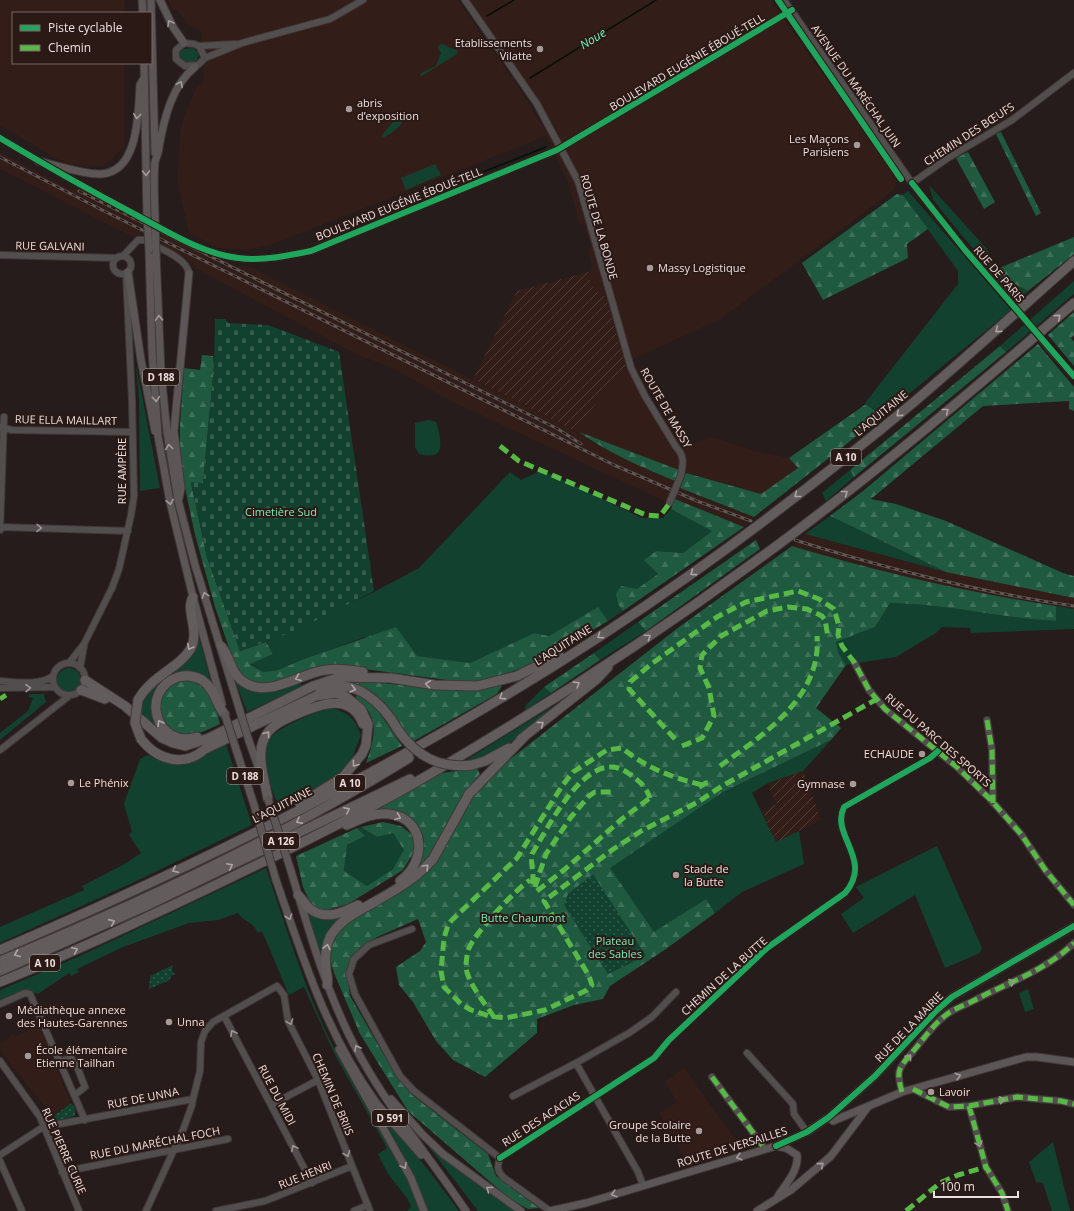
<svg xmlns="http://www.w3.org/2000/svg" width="1074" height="1211" font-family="'Open Sans',sans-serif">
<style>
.built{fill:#331d19}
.industrial{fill:url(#industrial-furrows)}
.grass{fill:#12422f}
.forest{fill:url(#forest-firs)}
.cemetery{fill:url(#cemetery-stones)}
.park{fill:url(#park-dots)}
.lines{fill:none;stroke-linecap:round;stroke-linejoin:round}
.stream{stroke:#031208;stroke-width:1.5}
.minor-casing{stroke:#413837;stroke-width:8}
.major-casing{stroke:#413837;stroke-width:9}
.highway-casing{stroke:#413837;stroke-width:11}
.minor{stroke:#534e4e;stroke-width:6}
.major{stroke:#5c5756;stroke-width:7}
.highway{stroke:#625d5c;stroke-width:9}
.rail-casing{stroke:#5d5856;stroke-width:3}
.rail{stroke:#2b1916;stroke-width:1.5;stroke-dasharray:4.5;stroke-linecap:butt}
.minor-bridge-casing{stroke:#413837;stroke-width:8;stroke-linecap:butt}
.major-bridge-casing{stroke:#413837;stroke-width:9;stroke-linecap:butt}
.highway-bridge-casing{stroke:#413837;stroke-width:11;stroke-linecap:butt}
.minor-bridge{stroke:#534e4e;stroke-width:6}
.major-bridge{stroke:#5c5756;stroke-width:7}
.highway-bridge{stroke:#625d5c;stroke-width:9}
.quiet{stroke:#58b947;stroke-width:5;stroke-dasharray:10 5;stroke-linecap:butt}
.cycleway-casing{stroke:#2b1916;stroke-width:8}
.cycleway{stroke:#20a55d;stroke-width:6}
.oneway{stroke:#a49b9a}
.oneway2{stroke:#aea4a3}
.oneway3{stroke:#a09696}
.poi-dot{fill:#a79b99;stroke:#2b1916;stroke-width:1.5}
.labels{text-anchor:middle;stroke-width:4;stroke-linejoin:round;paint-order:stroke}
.shield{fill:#2b1916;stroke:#b2a4a1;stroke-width:1}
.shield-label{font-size:10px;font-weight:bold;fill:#ecdfdd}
.poi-label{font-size:11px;fill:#ecdfdd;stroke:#2b1916;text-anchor:start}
.street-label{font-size:11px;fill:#ecdfdd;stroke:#2b1916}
.park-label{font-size:11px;fill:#77efb8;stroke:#2b1916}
.water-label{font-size:12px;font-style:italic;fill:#78f0b9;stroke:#2b1916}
</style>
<defs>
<pattern id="industrial-furrows" width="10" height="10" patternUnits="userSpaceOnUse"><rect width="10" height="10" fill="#331d19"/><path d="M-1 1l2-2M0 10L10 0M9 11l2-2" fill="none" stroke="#513d3a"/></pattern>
<pattern id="forest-firs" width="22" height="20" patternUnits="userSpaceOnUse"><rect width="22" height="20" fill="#1e5940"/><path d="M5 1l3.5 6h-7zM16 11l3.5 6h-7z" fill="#3f705b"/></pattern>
<pattern id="cemetery-stones" width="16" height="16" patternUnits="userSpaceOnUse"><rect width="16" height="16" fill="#12422f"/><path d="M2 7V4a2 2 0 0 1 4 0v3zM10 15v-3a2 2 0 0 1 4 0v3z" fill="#355d4d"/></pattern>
<pattern id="park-dots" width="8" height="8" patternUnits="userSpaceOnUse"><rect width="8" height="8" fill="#12422f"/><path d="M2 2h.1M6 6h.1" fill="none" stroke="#355d4d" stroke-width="1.8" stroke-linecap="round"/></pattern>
</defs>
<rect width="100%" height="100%" fill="#261c1b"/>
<!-- built -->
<path class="built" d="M0,0H125L124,13H13V63H124V147L103,167L66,164L0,125Z
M167,0H458L523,94L548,135L557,130L470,0H771L888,166L898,184L890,193L721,319L633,359L643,387L683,448L712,437L751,450L789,458L798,468L763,495L689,474L581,433L594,443L644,468L675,481L666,502L451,401L390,367L358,355L199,270L187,259L162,246L161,231L230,264L252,268L573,430L606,298L593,289L588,272L592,266L588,249L591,247L584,224H580L568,182L546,136L276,243L248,250L218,248L189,233L177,180L180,133L184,116L197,87L204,81L201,32L188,24L179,12L172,9Z
M0,152L70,189L80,190L142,221V237L135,238L0,169Z
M680,488L716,503L754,517L744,527L711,514L675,499Z
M805,534L946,572L1074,598V609L951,588L862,567L792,546Z
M38,1024L71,1103L53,1117L0,1051V1044L13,1034L16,1037Z
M684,1068L743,1150L694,1164L691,1159L686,1162L659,1113L677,1102L665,1082Z"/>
<!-- industrial -->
<path class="industrial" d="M588,272L593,289L606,298L626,369L573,430L473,379L517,291Z
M803,771L821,819L776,843L762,811L777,804L767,784Z"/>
<!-- grass -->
<path class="grass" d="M442,44L458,51L457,54L420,77L421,73L436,66L441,53L438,48L439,45Z
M193,48L199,54L197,61L190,63L180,59L179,57L180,51L184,49Z
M396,112L406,115C403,125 392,134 382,138L383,134L393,122Z
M435,164L441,175L406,190L401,178Z
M929,185L987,249L997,269L1006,279L1028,291L1018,302L945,215L933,199Z
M908,191L1011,310L882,416L865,403L958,284V271L903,195Z
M1074,281V294L1006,352L1000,346Z
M136,365L160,488L140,491L139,399Z
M429,420L436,422C438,427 439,432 440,438C442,455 436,458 419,454L415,447V423Z
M542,470L642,518H663L671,509L713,530L683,553L656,551L645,560L658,574L618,604L623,611L608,621L597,608L549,636L534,633L470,663L416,656L409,647L364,637L278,670L263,672L250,663L273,654L266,642L374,592L419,568L510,472L521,480Z
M850,470L854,477L826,501L822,493Z
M830,516L946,572L805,534Z
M890,603C946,604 1000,618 1055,621L1056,606L1074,609V629L971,633L970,628L942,627L936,633L896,657L846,665L839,654L836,642L875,627Z
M638,622L646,631L600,660L594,653Z
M199,637L212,686L206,680L159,728H154L139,713C147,685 176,664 196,645Z
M57 680a12 12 0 1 1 24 0a12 12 0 1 1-24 0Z
M235,680C264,698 270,693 300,682L302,686L247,712Z
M544,687L551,693L524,711L526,705Z
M29,694H45L44,695L46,702L0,740V733L28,711L33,698L29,697Z
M565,699L500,751L486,757L463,762Z
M330,708C349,713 354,717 361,735L350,763L337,776L280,809C271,788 254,754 274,734C279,730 285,727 290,724C304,717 316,712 330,708Z
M831,740L803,771L768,783L752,793L776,842L799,831L804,864L742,892L715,913L706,899L654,933L609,868L723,792Z
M226,744L252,825L128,885L0,943V927L84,890L82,886L123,865L141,853L129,835L132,832L124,804L140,759L148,755C179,772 198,759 226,744Z
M361,827L377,837L393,833L405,850L393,869L367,886L344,872L347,845L365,836L357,828Z
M937,846L982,948L980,953L945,968L915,895L853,933L841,914L864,898L856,887Z
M266,868C285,924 302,981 327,1034C356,1095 396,1149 421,1211H407L411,1207L407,1198L388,1174L378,1154L387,1148L334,1053L304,987L289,995L262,931L258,933C253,922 243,921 238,913L218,920L189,923L123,947L77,969L79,972L71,976L69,973L38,994C21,988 16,993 0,1000V990L82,955Z
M306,909L346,915L322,958Z
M1028,989L1034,1009L1025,1012L1019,993Z
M381,1115L385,1117L430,1172L459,1211H426L409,1166Z
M422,1138L516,1211H478Z
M1053,1142L1070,1211H1052L1043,1183L1036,1182L1029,1162Z"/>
<!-- forest -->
<path class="forest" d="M1001,132L1041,213L1036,216L996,134Z
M968,152L995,202L984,209L956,158Z
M897,194L903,195L928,229L907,244L908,258L823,300L802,263Z
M1074,237V254L1028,291L1006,279L997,269Z
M1074,312V335L1071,338L1074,342V366L1048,335Z
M1038,344L1074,387V411L1069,409V401L983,406L871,499L896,504L946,521L1063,573L1074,576V598L946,572L830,516L863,491Z
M1000,346L1006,352L854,477L850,470Z
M202,355L213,356L214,366L203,483H191L207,557L240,651L266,642L273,654L250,664L263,672L278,670L307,658L396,627L417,656L470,663L534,633L549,636L598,607L608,621L541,661L486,681L462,682L357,668L263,685L251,683L237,671L215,607L195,535L183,478L180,452V425L184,368L200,370Z
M866,404L882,416L754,517L680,488L686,473L761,494L798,468L789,458Z
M579,432L679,470L675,481C642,467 608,453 579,432Z
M675,499L744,527L623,611L618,604L616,594L621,586L637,589L658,574L644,560L656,551L683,553L712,531L671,509Z
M756,540L760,549L646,631L638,622Z
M792,546C879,572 966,592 1056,606V621C1000,618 946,604 890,603L875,627L836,642L839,654L846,665L816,708L841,728L831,740L723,792L610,868L654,932L706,899L715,913L666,949L610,986L603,999L574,1005L537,1019V1033L485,1077L453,1060L436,1041L413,1002L399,985L396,967L420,951L426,942L418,919L377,937L352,956L347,971L350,996L384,1055L412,1095L488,1154L496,1176L539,1208L528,1209L510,1199L408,1111L360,1034L334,973L329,955L332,941L338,930L348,921L430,870L464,810L479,788L509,760L679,627Z
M594,653L600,660L551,693L544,687Z
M346,679L445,690H481L493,686H502L497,694L412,742L387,706L370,692L333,683Z
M190,680C211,688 216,704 220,724C209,729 194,737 182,734C157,729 151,689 178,681C182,680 186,680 190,680Z
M357,695L375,706L402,746L366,763C372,747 378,728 369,712C366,707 359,702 355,699Z
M477,768L480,774L469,787L423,867L412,875C437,836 421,815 378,809L442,773Z
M383,822L401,826L418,839L412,855L403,870L348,904L323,911L312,906L303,887L296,856L357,828L365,836L347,845L344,871L367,886L393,869L404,850L393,833L377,837L361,827Z"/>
<!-- cemetery -->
<path class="cemetery" d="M215,319H225L228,323L268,325L339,352L374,591L295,631L240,651L207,557L191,482L203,483L214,366Z"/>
<!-- park -->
<path class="park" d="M593,874L646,956L608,974L564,905L568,894Z
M173,965L172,971L175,974L171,976L170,980L149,989L150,976Z
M71,1103L75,1108V1116L55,1121L53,1117Z"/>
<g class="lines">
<!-- stream -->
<path class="stream" d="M487,16L514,0
M530,78L656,0
M478,174L546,147"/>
<defs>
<path id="minor" d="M465,0L537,104L578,181L631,368L645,396L676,447C685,456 683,464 681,475
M784,0L912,183L965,250L1004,294
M184,43L194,44L199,46L205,58L198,65L185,66L176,59V50Z
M199,46L235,44
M205,58L242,43L330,19L363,0
M0,138C45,165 91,191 138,216C168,232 203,254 238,258C263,261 287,256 311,251L557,150L792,10
M912,183L948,158L1012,120L1074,73
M0,255L117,258
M123,256L138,240H144C158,248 186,257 189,273
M113 265a9 9 0 1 1 18 0a9 9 0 1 1-18 0Z
M1049,348L1074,376
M0,427L12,430L132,432
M0,527L128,531
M0,530L4,417
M854,662L869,690L885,709L957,767L991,800L1021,834L1046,871L1074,905
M53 679a16 16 0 1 1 32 0a16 16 0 1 1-32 0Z
M69,663L84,644L112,588L119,569L131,515L134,496L132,401L126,273
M80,668L84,646
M0,681C17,682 39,686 53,676
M0,688L55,687
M987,720L992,750L993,803
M0,750L69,696
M412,929L369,945L354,959L349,974L355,994L400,1076L414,1091L500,1158
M0,1004L25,993L30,994L85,1120
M224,1016L312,1183
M747,1053L793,1104L794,1114L807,1132
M0,1061L40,1117L79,1211
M61,1061L71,1058L76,1064L85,1087L75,1095
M712,1077L765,1149
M913,1089L949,1107L969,1106L1017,1097L1061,1101L1074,1104
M902,1092C895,1067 900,1068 915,1049C925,1037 934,1024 946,1015C953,1009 963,1006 971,1002C1006,983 1044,972 1074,943
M513,1096L576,1063
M271,1105L318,1080
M969,1106L986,1167L1002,1193L1008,1211
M0,1155L43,1127L193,1099L200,1071L201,1042L205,1031L213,1022L277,986L284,995L288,1021L318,1080L370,1211
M500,1158L654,1058L669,1040L767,948L845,893C874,859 830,836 844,807L930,758L938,751
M500,1158C497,1166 497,1170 503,1177L550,1211
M0,1161L22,1211
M62,1172L228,1139
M643,1185L638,1172L576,1063L629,1033L652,1017L676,992
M146,1211L183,1130L192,1105L193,1099
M216,1211L265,1201L352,1166
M354,1211L368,1205"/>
<path id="major" d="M142,0L143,13
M151,0L155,153
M160,0L173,27L184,43
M144,63L147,216
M38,161C55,165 85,175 101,174C139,172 138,113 140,85L144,78
M155,221C155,202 153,181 155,162C156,157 159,152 159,147C164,119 172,85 195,67
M149,249L152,350L158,436L170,502L193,597L222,704
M156,254L161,372L167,432L178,500L195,565L239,708
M128,272L141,360L155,431
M179,498L181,488L174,431L189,273
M249,741L260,772
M235,746L254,805
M291,871C308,928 324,984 350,1037C381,1100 427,1153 466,1211
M276,880C303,958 326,1033 375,1101C389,1120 406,1137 421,1155
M339,1049L411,1178L424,1211
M391,1099L423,1135L443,1154L521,1211
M829,1117L833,1121L902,1092L1026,1057H1037L1074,1062
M777,1146L786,1148L797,1155C799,1170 786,1184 778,1196
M550,1211L586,1203L776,1146L807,1132L829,1117L875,1076L936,1011L952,997L1074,926
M757,1211L791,1190L831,1156L868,1107"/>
<path id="highway" d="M221,646C230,656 230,671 241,680C267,701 299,673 326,670C338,668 351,670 363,672
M85,680L125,706L162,738L173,743L185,746L209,738L313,686L340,677L391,678L435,685L477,686L517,676L559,655
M81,690L105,699
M320,690C354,676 382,702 398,730
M138,700C152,675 180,668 191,648C200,630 185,611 193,597
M197,737C157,750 138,691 178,677C186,675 195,676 202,680C215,689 216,704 225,715
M141,739C157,760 184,768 205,749L316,696L336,693L345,696L361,709L368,724L366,745L362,754L343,777L300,804
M521,739L597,679L608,667
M472,765L485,761L509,748
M268,799C265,781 256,756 264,739C269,726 285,719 297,714C320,704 351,692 363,724
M347,825C360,819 374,812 389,814C425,818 428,861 400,881
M298,895C302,899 305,904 309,908C325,921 342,913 358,905
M0,950C241,847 476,727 690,575C767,520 842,462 914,402C968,356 1021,308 1074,261
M0,961C141,903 280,838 409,758
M0,971L144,907L410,779
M0,982C70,954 137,922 205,890C274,857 344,823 411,785C531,716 648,640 760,558C869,479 972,391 1074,303
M327,985C329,978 326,974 326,967C325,957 326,946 330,937C340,919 359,911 376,901C397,889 417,878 433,859L469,794L525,736"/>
</defs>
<!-- minor casing -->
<use href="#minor" class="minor-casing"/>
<!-- major casing -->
<use href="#major" class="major-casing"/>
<!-- highway casing -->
<use href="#highway" class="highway-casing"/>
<!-- minor -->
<use href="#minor" class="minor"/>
<!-- major -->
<use href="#major" class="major"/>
<!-- highway -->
<use href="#highway" class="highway"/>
<defs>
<path id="rail" d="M0,157L100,209L614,465L697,501L751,521
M79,191L558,429L581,444
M795,540C887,569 979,592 1074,606"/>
</defs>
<!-- rail casing -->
<use href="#rail" class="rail-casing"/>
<!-- rail -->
<use href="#rail" class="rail"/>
<defs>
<path id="minor-bridge" d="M1004,294L1049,348
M669,504L681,475"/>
<path id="major-bridge" d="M147,216L149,249
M155,221L156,254
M239,708L249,741
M225,715L235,746
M268,799L291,871
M254,805L276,880"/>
<path id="highway-bridge" d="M138,700L135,723L141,739
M398,730C416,756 439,769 472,765"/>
</defs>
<!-- minor-bridge casing -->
<use href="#minor-bridge" class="minor-bridge-casing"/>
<!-- major-bridge casing -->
<use href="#major-bridge" class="major-bridge-casing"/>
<!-- highway-bridge casing -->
<use href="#highway-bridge" class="highway-bridge-casing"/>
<!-- minor-bridge -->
<use href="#minor-bridge" class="minor-bridge"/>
<!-- major-bridge -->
<use href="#major-bridge" class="major-bridge"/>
<!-- highway-bridge -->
<use href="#highway-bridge" class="highway-bridge"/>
<!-- quiet -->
<path class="quiet" d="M500,446L519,461L646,515L660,516L669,504
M0,699L6,695
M987,720L992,750L993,803
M675,739L629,689L630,682L650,665L717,617L746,602L798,591L819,599L834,609L839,626L838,635L842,646L854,662L869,690L885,709L957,767L991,800L1021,834L1046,871L1074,905
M682,746L702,738L714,716L709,688L700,668L702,655L721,636L767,611L788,607L807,609L822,616L825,620L828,637
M720,766C763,735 822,697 817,636
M702,785C670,777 647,768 622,748L607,750L573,772L562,786L517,858L452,920L448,925L444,938L441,971L444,987L461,1004L471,1010L489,1016L506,1018L545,1010L587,990L592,985L589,976L544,901L612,850L641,831L698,802L722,786L877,699
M699,787L706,783L713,782
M532,884C535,874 530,865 532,854C548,828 588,744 628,773C638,780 646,786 650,798
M535,887L546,854L571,817L589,796L595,792H613
M537,891L564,870L622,819L650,798
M494,1017C486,1005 467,982 466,967C466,962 467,953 469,948C475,933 515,890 530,880
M712,1077L765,1149
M913,1089L949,1107L969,1106L1017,1097L1061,1101L1074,1104
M902,1092C895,1067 900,1068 915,1049C925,1037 934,1024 946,1015C953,1009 963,1006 971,1002C1006,983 1044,972 1074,943
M969,1106L986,1167L1002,1193L1008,1211
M906,1211L940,1183L958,1175L986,1167"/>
<defs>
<path id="cycleway" d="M778,0L901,179
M0,138C45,165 91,191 138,216C168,232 203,254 238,258C263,261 287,256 311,251L557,150L792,10
M912,183L965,250L1074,376
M776,1146L807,1132L829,1117L875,1076L936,1011L952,997L1074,926
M500,1158L654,1058L669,1040L767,948L845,893C874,859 830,836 844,807L930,758L938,751"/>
</defs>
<!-- cycleway casing -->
<use href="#cycleway" class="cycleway-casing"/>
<!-- cycleway -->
<use href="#cycleway" class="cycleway"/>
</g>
<!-- one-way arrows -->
<defs><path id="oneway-chevron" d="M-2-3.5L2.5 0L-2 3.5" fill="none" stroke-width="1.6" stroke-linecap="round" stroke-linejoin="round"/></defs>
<g class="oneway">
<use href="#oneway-chevron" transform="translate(170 23) rotate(-119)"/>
<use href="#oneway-chevron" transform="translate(180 84) rotate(-63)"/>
<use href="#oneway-chevron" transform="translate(137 116) rotate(97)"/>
<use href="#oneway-chevron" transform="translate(146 173) rotate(89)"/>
<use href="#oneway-chevron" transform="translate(159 318) rotate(-92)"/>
<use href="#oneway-chevron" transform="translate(156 399) rotate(85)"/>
<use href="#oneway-chevron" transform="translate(169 447) rotate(-98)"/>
<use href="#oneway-chevron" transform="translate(170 502) rotate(78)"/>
<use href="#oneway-chevron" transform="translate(205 595) rotate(-107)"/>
<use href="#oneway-chevron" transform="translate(289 917) rotate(71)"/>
<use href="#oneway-chevron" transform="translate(357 1048) rotate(-119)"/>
<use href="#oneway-chevron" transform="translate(958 1076) rotate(-16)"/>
<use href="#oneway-chevron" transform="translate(739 1157) rotate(164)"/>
<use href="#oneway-chevron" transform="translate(821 1165) rotate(-41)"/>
<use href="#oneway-chevron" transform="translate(404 1166) rotate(62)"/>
<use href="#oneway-chevron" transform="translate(489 1189) rotate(-143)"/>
<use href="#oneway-chevron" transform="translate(614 1194) rotate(163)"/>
</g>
<g class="oneway2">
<use href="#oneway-chevron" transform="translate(1058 317) rotate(-41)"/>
<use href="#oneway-chevron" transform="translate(998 330) rotate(139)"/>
<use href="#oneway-chevron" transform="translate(946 411) rotate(-39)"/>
<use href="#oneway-chevron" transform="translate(899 414) rotate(140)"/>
<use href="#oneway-chevron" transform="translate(845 493) rotate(-38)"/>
<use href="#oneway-chevron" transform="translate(797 495) rotate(142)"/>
<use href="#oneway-chevron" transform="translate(693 573) rotate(144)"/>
<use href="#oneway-chevron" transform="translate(600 636) rotate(146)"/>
<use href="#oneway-chevron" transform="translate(648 637) rotate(-35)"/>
<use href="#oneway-chevron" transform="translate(190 647) rotate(118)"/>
<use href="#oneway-chevron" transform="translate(298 678) rotate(159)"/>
<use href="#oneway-chevron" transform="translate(428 684) rotate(-173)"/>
<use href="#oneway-chevron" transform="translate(577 684) rotate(-32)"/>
<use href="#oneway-chevron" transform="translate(353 689) rotate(14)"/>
<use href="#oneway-chevron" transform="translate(502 697) rotate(148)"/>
<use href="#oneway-chevron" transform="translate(160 723) rotate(-120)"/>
<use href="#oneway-chevron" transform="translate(541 724) rotate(-38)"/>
<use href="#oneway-chevron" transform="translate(267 734) rotate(-54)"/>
<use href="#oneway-chevron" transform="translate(355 764) rotate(127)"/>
<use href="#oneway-chevron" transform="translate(347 810) rotate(-26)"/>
<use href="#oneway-chevron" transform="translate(398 817) rotate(22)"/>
<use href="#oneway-chevron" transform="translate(299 821) rotate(152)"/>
<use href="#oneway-chevron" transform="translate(230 866) rotate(-26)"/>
<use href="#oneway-chevron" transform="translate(426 867) rotate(-46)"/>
<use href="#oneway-chevron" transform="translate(175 870) rotate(155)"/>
<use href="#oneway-chevron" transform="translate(112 922) rotate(-24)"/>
<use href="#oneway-chevron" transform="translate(327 947) rotate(-78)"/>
<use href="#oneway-chevron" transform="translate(75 950) rotate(-24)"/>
<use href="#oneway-chevron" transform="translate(17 954) rotate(157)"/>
</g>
<g class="oneway3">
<use href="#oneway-chevron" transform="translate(39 528) rotate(2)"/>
<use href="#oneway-chevron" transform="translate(28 688) rotate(-1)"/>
<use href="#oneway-chevron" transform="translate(1012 982) rotate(-22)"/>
<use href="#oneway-chevron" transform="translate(290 1022) rotate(70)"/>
<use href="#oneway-chevron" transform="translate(233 1033) rotate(-118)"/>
<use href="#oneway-chevron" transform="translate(909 1057) rotate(-51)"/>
<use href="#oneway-chevron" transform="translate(1002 1100) rotate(-8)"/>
<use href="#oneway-chevron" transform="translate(979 1144) rotate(74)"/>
<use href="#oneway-chevron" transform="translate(294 1148) rotate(-118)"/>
<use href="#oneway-chevron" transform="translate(347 1154) rotate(68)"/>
</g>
<!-- markers -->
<g class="poi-dot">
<circle cx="540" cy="49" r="4"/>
<circle cx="349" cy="109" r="4"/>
<circle cx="857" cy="145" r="4"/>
<circle cx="650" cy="268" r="4"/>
<circle cx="922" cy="754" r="4"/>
<circle cx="71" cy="783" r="4"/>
<circle cx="853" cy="784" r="4"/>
<circle cx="676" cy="875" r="4"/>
<circle cx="9" cy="1016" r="4"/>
<circle cx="169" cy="1022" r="4"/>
<circle cx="28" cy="1056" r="4"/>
<circle cx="931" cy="1092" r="4"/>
<circle cx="699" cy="1131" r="4"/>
</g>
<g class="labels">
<!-- shield labels -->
<g class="shield">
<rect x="143" y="369" width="36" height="16" rx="3"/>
<rect x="831" y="449" width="30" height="16" rx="3"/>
<rect x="227" y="768" width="36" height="16" rx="3"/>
<rect x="335" y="775" width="30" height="16" rx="3"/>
<rect x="263" y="833" width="36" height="16" rx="3"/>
<rect x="30" y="955" width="30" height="16" rx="3"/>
<rect x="372" y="1110" width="36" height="16" rx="3"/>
</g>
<g class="shield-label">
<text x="161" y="381">D 188</text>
<text x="846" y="461">A 10</text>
<text x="245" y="780">D 188</text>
<text x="350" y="787">A 10</text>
<text x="281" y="845">A 126</text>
<text x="45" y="967">A 10</text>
<text x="390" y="1122">D 591</text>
</g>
<!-- poi labels -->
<g class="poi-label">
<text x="532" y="47" text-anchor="end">Etablissements<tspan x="532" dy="13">Vilatte</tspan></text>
<text x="357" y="107">abris<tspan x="357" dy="13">d’exposition</tspan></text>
<text x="849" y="143" text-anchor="end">Les Maçons<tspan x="849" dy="13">Parisiens</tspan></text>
<text x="658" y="272">Massy Logistique</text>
<text x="914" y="758" text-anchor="end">ECHAUDE</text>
<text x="79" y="787">Le Phénix</text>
<text x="845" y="788" text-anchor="end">Gymnase</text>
<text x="684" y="873">Stade de<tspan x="684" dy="13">la Butte</tspan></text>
<text x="17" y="1014">Médiathèque annexe<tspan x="17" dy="13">des Hautes-Garennes</tspan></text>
<text x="177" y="1026">Unna</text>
<text x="36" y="1054">École élémentaire<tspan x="36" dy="13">Etienne Tailhan</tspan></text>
<text x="939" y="1096">Lavoir</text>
<text x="691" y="1129" text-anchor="end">Groupe Scolaire<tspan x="691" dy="13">de la Butte</tspan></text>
</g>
<!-- street labels -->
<g class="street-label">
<text transform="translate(687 62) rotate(-31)" y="4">BOULEVARD EUGÉNIE ÉBOUÉ-TELL</text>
<text transform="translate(856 86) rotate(55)" y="4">AVENUE DU MARÉCHAL JUIN</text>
<text transform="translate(969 134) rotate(-33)" y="4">CHEMIN DES BŒUFS</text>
<text transform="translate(399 204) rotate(-22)" y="4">BOULEVARD EUGÉNIE ÉBOUÉ-TELL</text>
<text transform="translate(599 227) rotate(74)" y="4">ROUTE DE LA BONDE</text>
<text transform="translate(50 246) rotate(1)" y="4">RUE GALVANI</text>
<text transform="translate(999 274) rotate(49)" y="4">RUE DE PARIS</text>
<text transform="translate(666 408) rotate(60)" y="4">ROUTE DE MASSY</text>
<text transform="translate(881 413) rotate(-39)" y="4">L'AQUITAINE</text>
<text transform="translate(66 420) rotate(1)" y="4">RUE ELLA MAILLART</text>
<text transform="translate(122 471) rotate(-90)" y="4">RUE AMPÈRE</text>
<text transform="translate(563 645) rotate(-32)" y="4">L'AQUITAINE</text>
<text transform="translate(938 740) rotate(41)" y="4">RUE DU PARC DES SPORTS</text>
<text transform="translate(282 805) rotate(-27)" y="4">L'AQUITAINE</text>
<text transform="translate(724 976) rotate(-42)" y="4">CHEMIN DE LA BUTTE</text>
<text transform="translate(909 1027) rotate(-46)" y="4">RUE DE LA MAIRIE</text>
<text transform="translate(333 1094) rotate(67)" y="4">CHEMIN DE BRIIS</text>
<text transform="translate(277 1095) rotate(62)" y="4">RUE DU MIDI</text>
<text transform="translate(143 1098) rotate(-11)" y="4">RUE DE UNNA</text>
<text transform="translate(541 1119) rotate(-33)" y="4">RUE DES ACACIAS</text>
<text transform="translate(155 1143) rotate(-11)" y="4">RUE DU MARÉCHAL FOCH</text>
<text transform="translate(732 1147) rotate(-17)" y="4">ROUTE DE VERSAILLES</text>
<text transform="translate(64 1151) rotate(66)" y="4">RUE PIERRE CURIE</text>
<text transform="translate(305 1175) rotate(-22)" y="4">RUE HENRI</text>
</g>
<!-- park labels -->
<g class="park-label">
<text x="281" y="516">Cimetière Sud</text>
<text x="523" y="922">Butte Chaumont</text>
<text x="615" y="945">Plateau<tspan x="615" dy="13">des Sables</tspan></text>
</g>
<!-- water labels -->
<g class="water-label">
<text transform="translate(593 39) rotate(-32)" y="4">Noue</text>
</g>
</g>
<!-- legend -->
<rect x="12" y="12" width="140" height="52" fill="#2b1916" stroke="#786866"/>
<rect x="20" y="25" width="20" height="6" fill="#20a55d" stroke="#786866"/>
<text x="48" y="32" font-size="12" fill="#ecdfdd">Piste cyclable</text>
<rect x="20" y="45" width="20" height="6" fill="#58b947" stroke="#786866"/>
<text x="48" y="52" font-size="12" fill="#ecdfdd">Chemin</text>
<!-- scale -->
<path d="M934 1191v6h84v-6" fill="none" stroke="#ecdfdd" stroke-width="2"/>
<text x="940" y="1191" font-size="12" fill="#ecdfdd" stroke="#2b1916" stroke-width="3" paint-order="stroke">100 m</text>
</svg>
